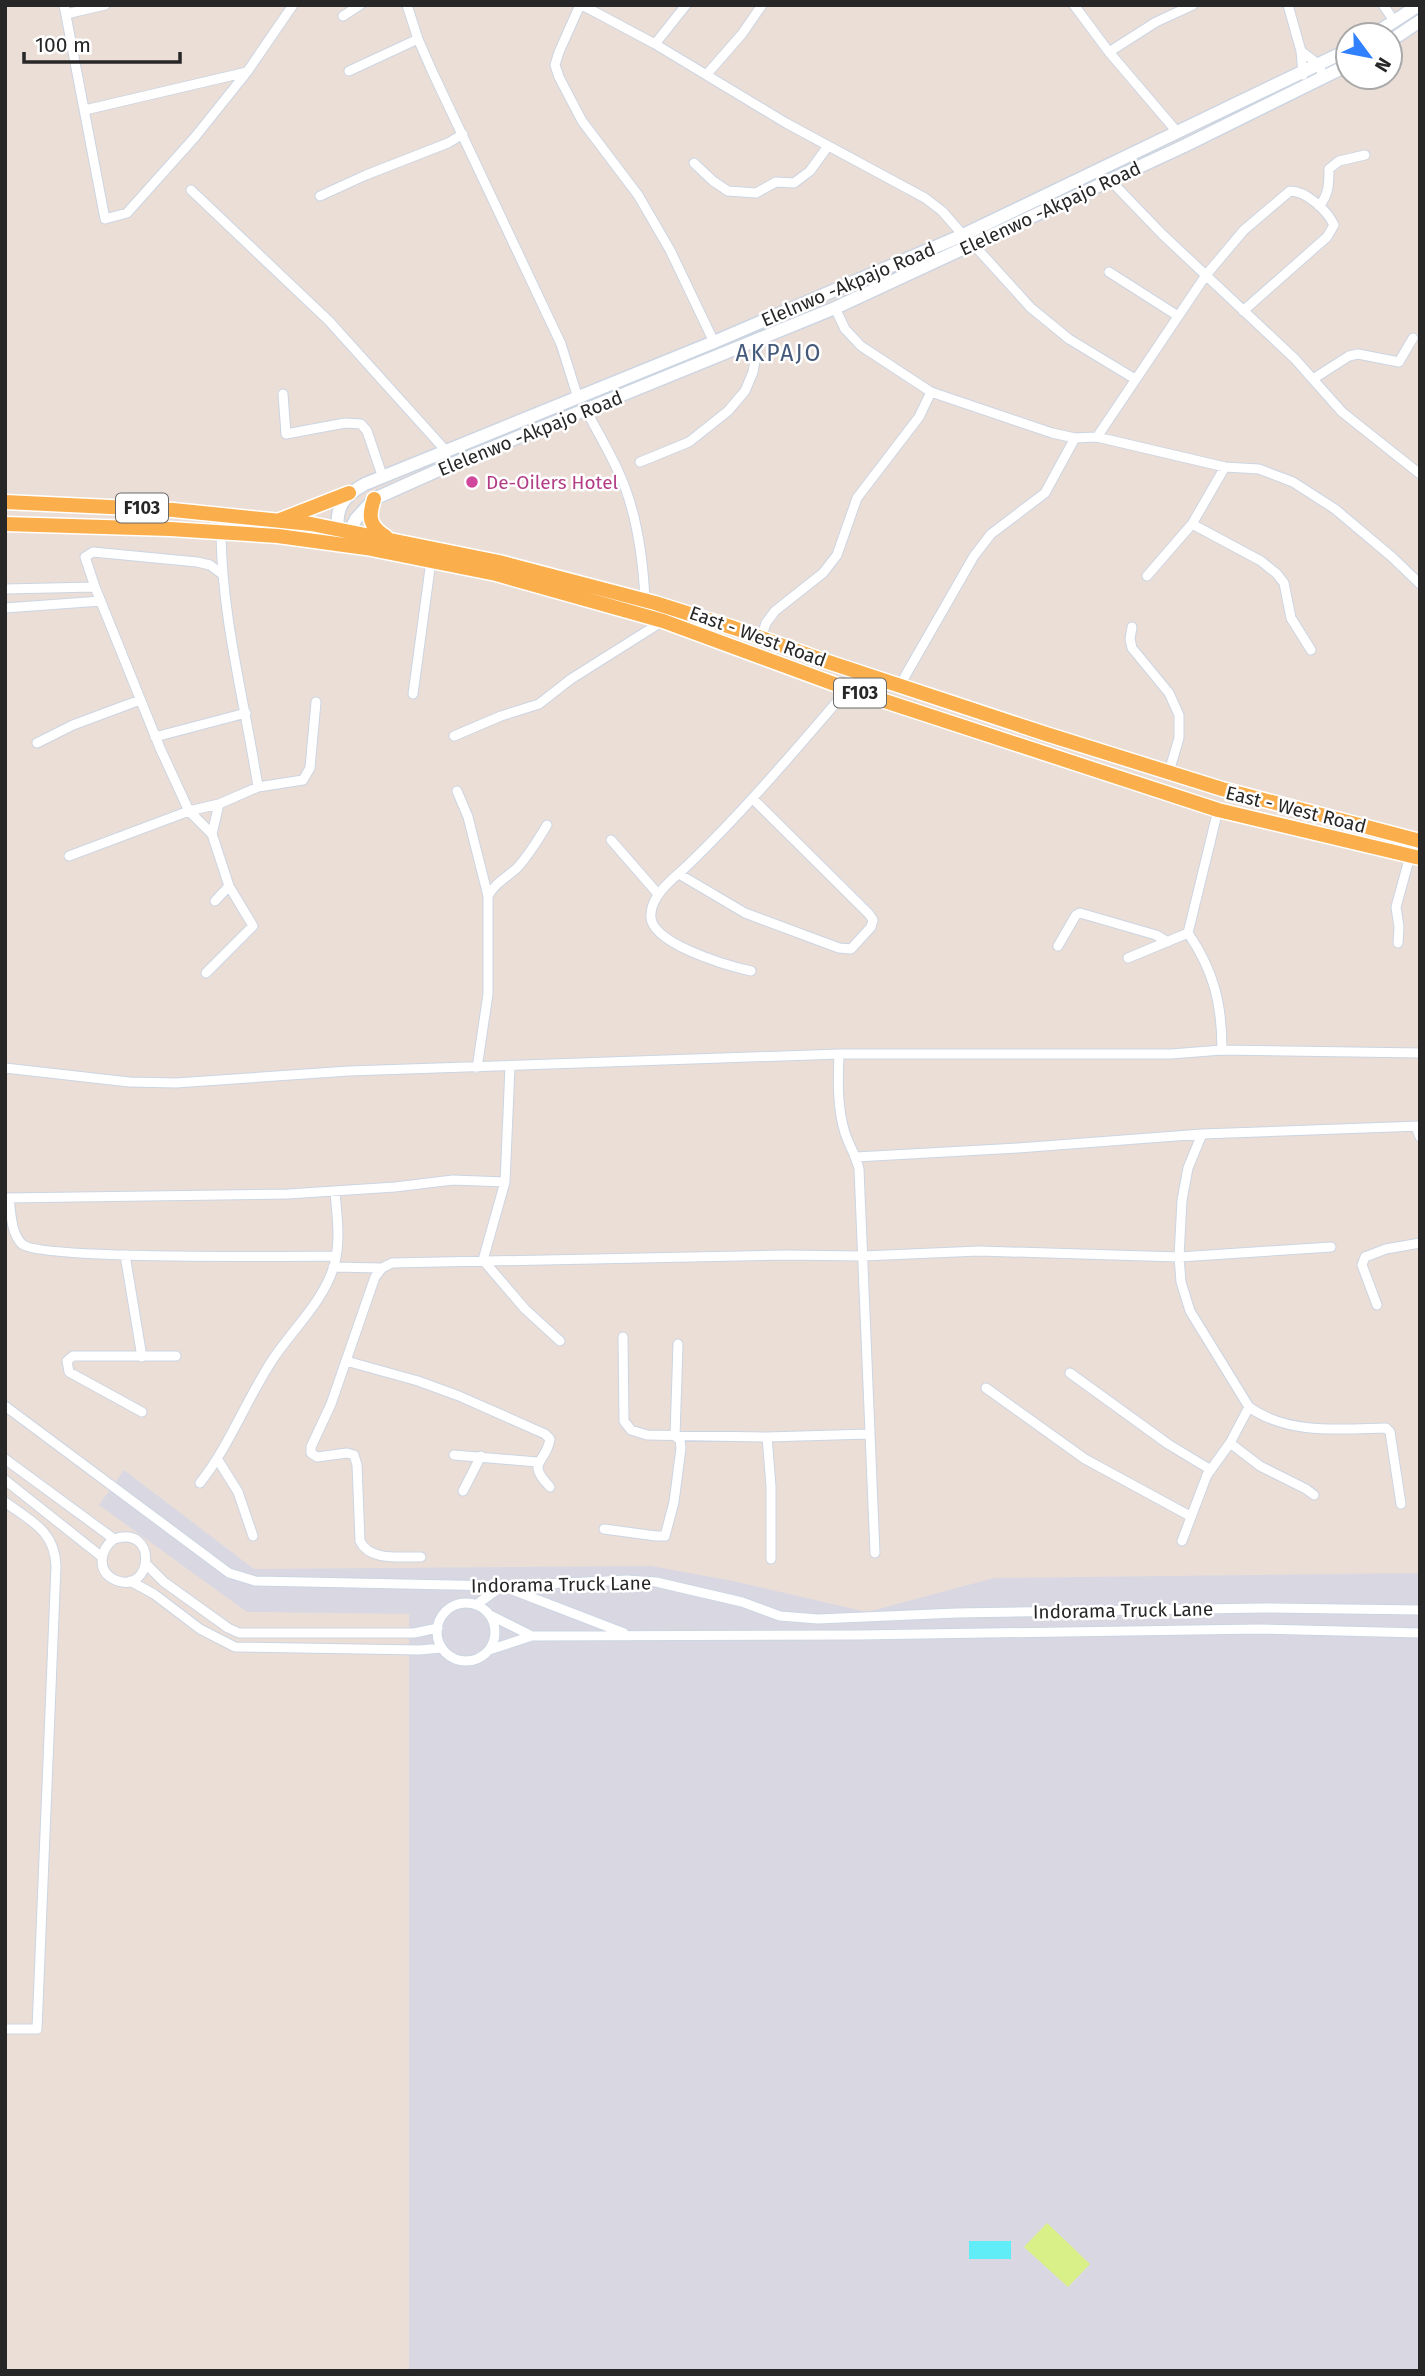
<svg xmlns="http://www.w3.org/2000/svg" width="1425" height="2376" font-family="'Fira Sans',sans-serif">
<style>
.industrial{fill:#d9d8e2}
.pitch{fill:#d9f088}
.water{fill:#60edf7}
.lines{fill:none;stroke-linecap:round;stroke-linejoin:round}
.minor-casing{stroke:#ccd5e2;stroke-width:11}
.secondary-casing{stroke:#ccd5e2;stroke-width:15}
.primary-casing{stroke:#fff;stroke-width:17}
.minor{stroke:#fff;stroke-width:9}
.secondary{stroke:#fff;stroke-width:12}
.primary{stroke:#fbaf4c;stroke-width:14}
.hotel-dot{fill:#d1479c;stroke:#fff;stroke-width:2.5}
.labels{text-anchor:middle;stroke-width:5;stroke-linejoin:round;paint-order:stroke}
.shield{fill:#fff;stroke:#686868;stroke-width:2}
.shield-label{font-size:18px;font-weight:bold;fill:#272727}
.street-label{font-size:19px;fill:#272727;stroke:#fff}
.hotel-label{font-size:19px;fill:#b23c85;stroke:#fff;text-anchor:start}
.quarter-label{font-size:23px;letter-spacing:2px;fill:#45597a;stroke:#fff}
</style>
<rect width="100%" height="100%" fill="#ebded7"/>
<!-- industrial -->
<path class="industrial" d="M124,1470L254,1569L651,1566L733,1581L867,1612L994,1578L1420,1573V2371H409V1614L247,1612L99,1505Z"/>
<!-- pitch -->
<path class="pitch" d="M1047,2223L1090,2264L1068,2287L1024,2247Z"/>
<!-- water -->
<path class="water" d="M969,2241H1011V2259H969Z"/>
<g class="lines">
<defs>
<path id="minor" d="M64,5L105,219L127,213L195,137L247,72L293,5
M407,5L418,39L432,71L561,344L578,398
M580,5L559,52L555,65L559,77L582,121L638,195L670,250L714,342
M582,5L655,44L786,123L925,198L942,211L963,235
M1074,5L1109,52L1178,133
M1288,5L1301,51L1303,75
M1383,5L1395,22
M66,14L105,5
M343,16L360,5
M655,44L686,5
M1301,51L1318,64L1324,77
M1109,52L1156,22L1193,5
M349,71L418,39
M707,74L742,34L762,5
M85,110L247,72
M694,163L713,181L728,191L756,193L776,182L794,183L810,171L828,146
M1109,179L1162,234L1295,359L1342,412L1420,474
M191,190L329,321L447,452
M320,196L366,175L448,143L463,134
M1319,206C1329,195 1329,183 1329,169L1339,161L1365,155
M973,244L1031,308L1069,339L1135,379
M1109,272L1178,316
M835,308L845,329L861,346L931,392L1052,433L1075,438L1097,437L1225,467L1259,469L1293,482L1335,509L1392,557L1420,584
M1313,379L1349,356L1358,354L1399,362L1413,338
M283,394L286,434L345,423L361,424L367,431L383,478
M586,410C597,431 609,451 619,473C637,512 643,558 645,600
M1097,437L1206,275L1244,230L1290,191C1306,191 1327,210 1334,225L1327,237L1243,311
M640,462L689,442L728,411L745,391L753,372L759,339
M1192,524L1261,561L1277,574L1284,583L1291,618L1311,650
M221,534C222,619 245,703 258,787
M1147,576L1192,524L1225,467
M5,589L95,587
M5,608L101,601
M1132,627L1130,639L1132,648L1169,693L1179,715V738L1169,772
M761,638L766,623L775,611L823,573L837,555L857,498L919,417L931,392
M900,685L974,556L991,534L1045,493L1075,438
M413,694L431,561
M454,736L501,716L539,704L571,679L663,621
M155,737L246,713
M37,743L73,725L140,700
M457,791L468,817L488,896
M1218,810L1188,933C1214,971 1222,1004 1222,1050
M212,834L189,811L160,748L95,587L85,557L93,552L197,562L210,565L222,574
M611,840L658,894
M69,856L189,811L219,804L258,787L303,780L310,768L316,702
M679,874L745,913L839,948L851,949L871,927L873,920L869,914L753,799
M215,901L229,886L212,834L219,804
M1398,943L1399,927L1396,907L1410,856
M1058,946L1076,915L1080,913L1156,935L1168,942
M1128,958L1188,933
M751,971C729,966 646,943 651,913C653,892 676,877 690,863C746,809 796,749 848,689
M206,973L253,926L229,886
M839,1054C838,1080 837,1108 845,1133C849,1145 856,1156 859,1169L875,1553
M5,1068L129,1082L176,1083L349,1071L839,1054H1171L1222,1050L1420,1053
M477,1068L488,994V896C495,883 506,878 517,868C529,855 538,840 547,825
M1416,1127L1420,1137
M1202,1134L1188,1168L1182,1200L1179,1257L1181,1282L1190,1311L1249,1407C1288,1435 1340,1429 1386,1428L1390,1432L1401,1504
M856,1157L1018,1148L1202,1134L1420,1126
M5,1198L288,1194L395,1187L453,1180L505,1182
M9,1198C11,1212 11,1234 22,1244C39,1260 294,1256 335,1256
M125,1255L142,1357
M483,1260L505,1182L510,1067
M483,1260L525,1309L560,1341
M333,1267L382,1268
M1377,1305L1362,1265L1365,1257L1386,1249L1420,1243
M623,1337L624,1421L631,1430L647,1435L767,1437L869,1434
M346,1361L418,1381L459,1396L545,1434L550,1439C546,1464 525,1461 550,1487
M1070,1373L1168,1444L1211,1470
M986,1388L1085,1459L1190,1516
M5,1406L229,1573L255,1581L502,1586L627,1580L656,1582L742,1602L780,1616L818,1619L957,1613L1263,1608L1420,1610
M142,1412L69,1372L67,1361L73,1356H176
M767,1437L771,1486V1559
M1230,1443L1260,1466L1306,1489L1314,1495
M454,1455L537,1462
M5,1459L114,1539C159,1524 153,1596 115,1580C96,1571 100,1549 114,1539
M218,1460L238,1492L253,1536
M5,1480L102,1557
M200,1483C230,1445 246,1400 273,1359C293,1329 323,1302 334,1266C341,1242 337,1216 335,1192
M463,1491L481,1456
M5,1502C31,1521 55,1531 56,1566L37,2029H5
M604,1529L656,1536H665L674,1502L681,1448L680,1440L675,1436L678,1344
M1182,1541L1207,1475L1230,1443L1249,1407
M421,1557C401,1556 370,1562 360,1541L357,1465L354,1455L347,1453L317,1457L311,1453V1447L331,1404L375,1277L382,1268L392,1263L784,1255L863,1256L979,1251L1179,1257L1331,1247
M146,1564L164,1582L228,1628L239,1633H414L438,1628
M130,1581L154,1594L200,1629L235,1647L419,1650L442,1648
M437 1632a29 29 0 1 1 58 0a29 29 0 1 1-58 0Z
M476,1605L502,1586L624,1633
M490,1615L532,1636
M489,1650L532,1636L858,1635L1259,1629L1420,1633"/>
<path id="secondary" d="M1373,35L1419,5
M1390,41L1420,21
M338,537C335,509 341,497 365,484L714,342L963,235L1348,50
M346,538L356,519L374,499L452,464L835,308L1184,146L1348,65"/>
<path id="primary" d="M374,499C368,517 369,526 386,537
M5,502L173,510L311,524L499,562L655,603L734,628L822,660L1046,734L1222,789L1420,841
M280,520L349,493
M5,524L170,529L278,536L366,548L496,574L663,621L848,689L1218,810L1420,858"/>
</defs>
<!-- minor casing -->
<use href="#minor" class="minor-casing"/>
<!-- secondary casing -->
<use href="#secondary" class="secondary-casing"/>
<!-- primary casing -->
<use href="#primary" class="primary-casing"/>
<!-- minor -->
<use href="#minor" class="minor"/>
<!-- secondary -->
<use href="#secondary" class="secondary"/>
<!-- primary -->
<use href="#primary" class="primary"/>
</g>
<!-- markers -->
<circle class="hotel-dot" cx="472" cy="482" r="7"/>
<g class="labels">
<!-- shield labels -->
<g class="shield">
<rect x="116" y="493.5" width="52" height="29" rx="5"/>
<rect x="834" y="678.5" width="52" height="29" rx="5"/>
</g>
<g class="shield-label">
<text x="142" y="514">F103</text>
<text x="860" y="699">F103</text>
</g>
<!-- street labels -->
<g class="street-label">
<text transform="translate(1050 208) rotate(-25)" y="7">Elelenwo -Akpajo Road</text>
<text transform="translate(848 284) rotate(-23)" y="7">Elelnwo -Akpajo Road</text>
<text transform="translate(530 433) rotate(-22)" y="7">Elelenwo -Akpajo Road</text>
<text transform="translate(758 636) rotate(20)" y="7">East - West Road</text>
<text transform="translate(1296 809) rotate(14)" y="7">East - West Road</text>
<text transform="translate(561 1584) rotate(-1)" y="7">Indorama Truck Lane</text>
<text transform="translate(1123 1610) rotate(-1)" y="7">Indorama Truck Lane</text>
</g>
<!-- hotel labels -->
<g class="hotel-label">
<text x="486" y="489">De-Oilers Hotel</text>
</g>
<!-- quarter labels -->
<g class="quarter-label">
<text x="779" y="361">AKPAJO</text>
</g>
</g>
<!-- border -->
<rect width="1425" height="2376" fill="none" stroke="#272727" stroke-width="14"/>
<!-- north arrow -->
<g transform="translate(1369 56) rotate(122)"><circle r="33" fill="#ffffff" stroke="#a9a9a9" stroke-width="2"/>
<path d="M0-5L12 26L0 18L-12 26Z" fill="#3080ff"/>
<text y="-10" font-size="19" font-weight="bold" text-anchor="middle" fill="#272727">N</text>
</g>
<!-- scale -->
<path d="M24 52v10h156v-10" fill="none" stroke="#272727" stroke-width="3.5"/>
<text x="35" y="52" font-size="21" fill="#272727" stroke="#ffffff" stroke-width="5" paint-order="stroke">100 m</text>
</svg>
